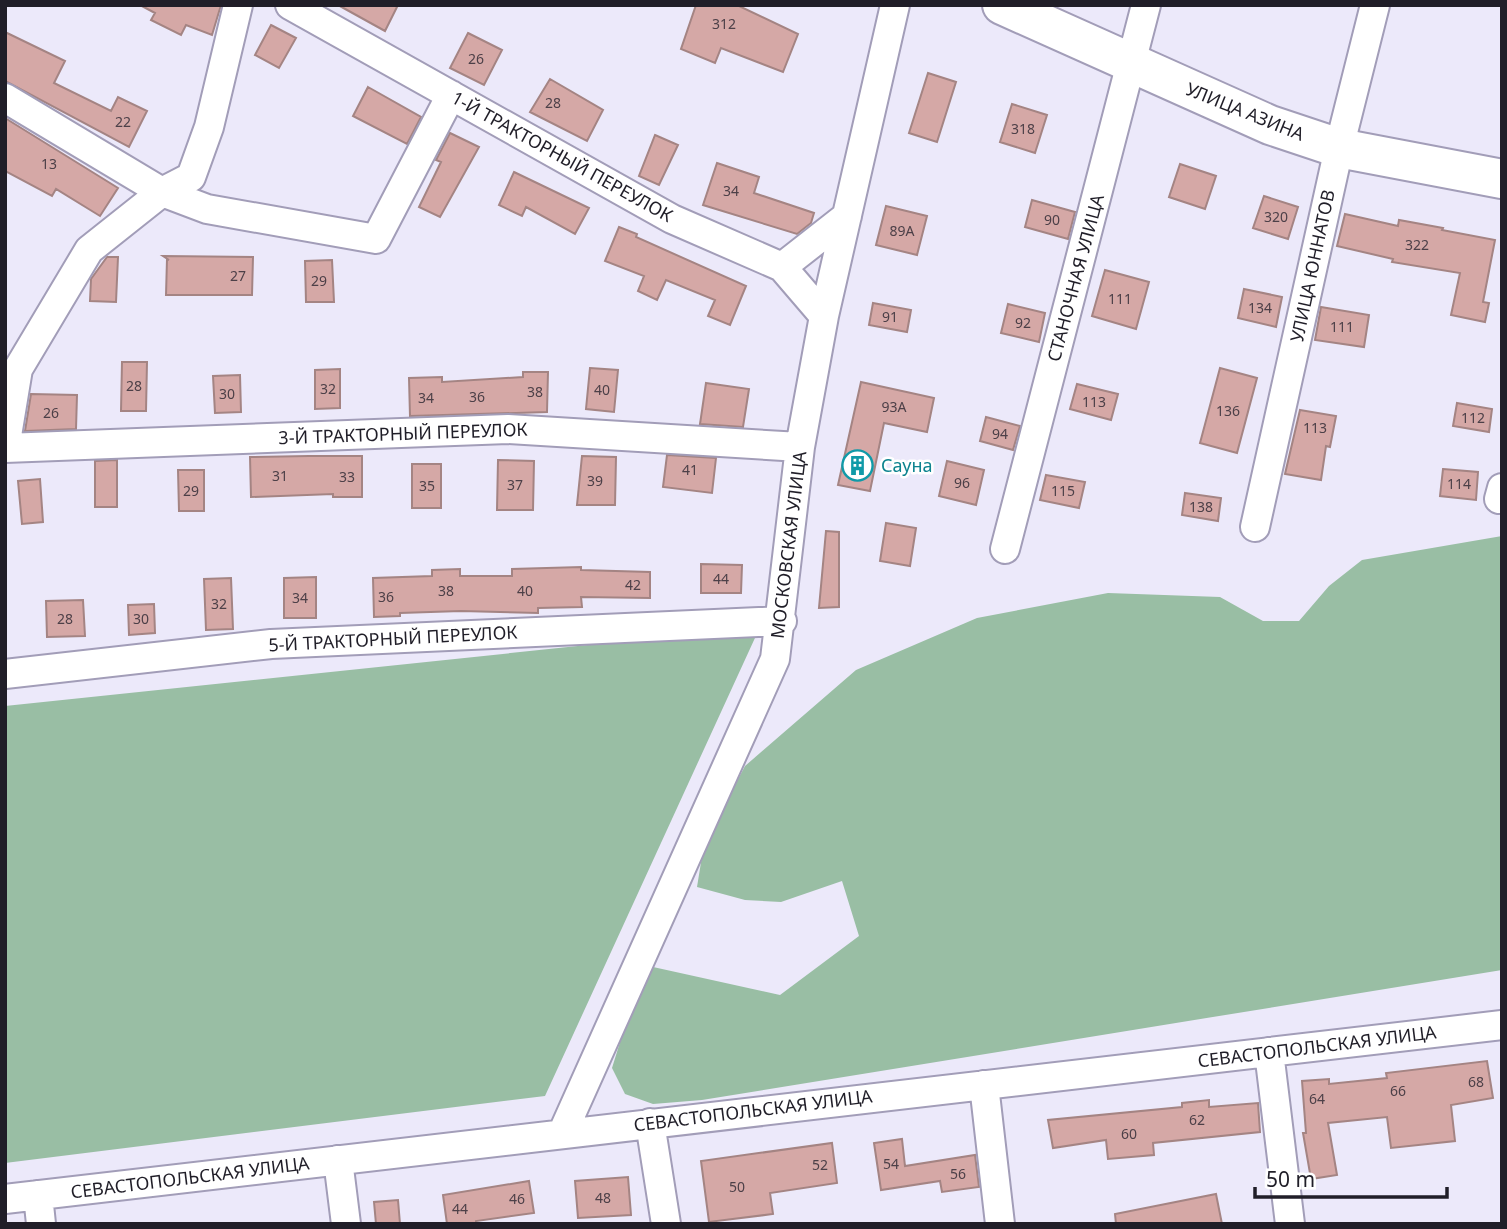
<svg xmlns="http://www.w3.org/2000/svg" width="1507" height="1229" font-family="'Noto Sans',sans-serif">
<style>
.forest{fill:#99bea4}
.building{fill:#d5a8a6;stroke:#a48483;stroke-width:2}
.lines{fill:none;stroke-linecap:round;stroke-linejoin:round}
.minor-casing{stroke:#a29db8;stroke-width:32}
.primary-casing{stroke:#a29db8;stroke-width:42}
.minor{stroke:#fff;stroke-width:28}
.primary{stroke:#fff;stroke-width:38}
.labels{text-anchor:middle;stroke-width:5;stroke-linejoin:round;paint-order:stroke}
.number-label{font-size:14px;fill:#4d4048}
.street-label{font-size:18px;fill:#201e28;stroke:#fff}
.culture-label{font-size:18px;fill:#0d838f;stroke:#fff;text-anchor:start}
</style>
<rect width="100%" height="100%" fill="#ece9fa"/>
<!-- forest -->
<path class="forest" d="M1502,536V970L702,1100L653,1104L625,1094L612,1068L644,965L780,995L859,936L842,881L781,902L745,900L697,887L704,844L745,766L856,670L977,618L1108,593L1220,597L1263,621H1299L1329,586L1362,560Z
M760,627L545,1096L5,1163V706Z"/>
<!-- building -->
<path class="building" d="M140,5H221L212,35L186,25L181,35L151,20L155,13Z
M338,5H398L385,31Z
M696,5H737L798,34L783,72L721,48L715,63L681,49Z
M271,25L296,38L279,68L255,55Z
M5,32L65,61L54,83L111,111L118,97L147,111L129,147L5,81Z
M468,33L502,50L484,85L450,68Z
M928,73L956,82L937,142L909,133Z
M550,79L603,110L587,141L530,112Z
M368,87L421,117L407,144L353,116Z
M1012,104L1047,115L1035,153L1000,142Z
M5,118L118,188L100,216L56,189L52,196L5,171Z
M450,133L479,147L440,217L419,207L441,162L436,160Z
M655,135L678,145L659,185L639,176Z
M717,163L759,177L754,193L814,213L811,223L797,234L703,205Z
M1180,164L1216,176L1205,209L1169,197Z
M514,172L589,208L575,234L526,207L522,216L499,205Z
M1264,196L1298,207L1288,239L1253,228Z
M1032,200L1075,212L1068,239L1025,227Z
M886,206L927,216L917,255L876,245Z
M1345,214L1398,226L1399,220L1443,228L1442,230L1495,240L1483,302L1489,303L1485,322L1451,315L1460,273L1392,262L1393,259L1337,246Z
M619,227L637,234L636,237L746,286L730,325L708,316L715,300L666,280L657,300L638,291L644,276L605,261Z
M163,256L253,257L252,295H166L167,259L169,260Z
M107,257H118L116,302L90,301L91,279Z
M332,260L334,302H306L305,261Z
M1105,270L1149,282L1136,329L1092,316Z
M1244,289L1282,297L1276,327L1238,318Z
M873,303L911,310L907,332L869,325Z
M1008,304L1045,313L1039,342L1001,333Z
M1321,307L1369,315L1364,347L1315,340Z
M122,362H147L146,411H121Z
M590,368L618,370L614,412L586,409Z
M1220,368L1257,378L1237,453L1200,443Z
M340,369V408L315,409V370Z
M523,372H548L547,412L410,416L409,378L442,377V382L523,377Z
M240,375L241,412L215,413L213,376Z
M861,382L934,398L927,432L884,423L870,491L838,485Z
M706,383L749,389L743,427L700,424Z
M1077,384L1118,394L1111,420L1070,409Z
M31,394L77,395L76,429L25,431Z
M1457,403L1492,409L1489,432L1453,426Z
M1300,410L1336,416L1330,447L1326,446L1321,480L1285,474Z
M986,417L1020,426L1013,450L980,441Z
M667,455L716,458L712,493L663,487Z
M309,456H362V497H333V494L251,497L250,457Z
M582,456L616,457L615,505H577Z
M117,460V507H95V461Z
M498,460L534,461L533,510H497Z
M947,461L984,470L976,505L939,496Z
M412,464H441V508H412Z
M1443,469L1478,472L1476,500L1440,496Z
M178,470H204V511H179Z
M1046,475L1085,482L1079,508L1040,500Z
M40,479L43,522L22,524L18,481Z
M1185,493L1221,498L1218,521L1182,515Z
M886,523L916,528L910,566L880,561Z
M826,531L839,532V607L819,608Z
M701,564L742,565L741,593H701Z
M581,567V570L650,572V598L581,597L582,607L538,608V613L461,611L400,613V616L374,617L373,578L432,576V570L460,569V576H512V569Z
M316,577V618H284V578Z
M231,578L233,629L206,630L204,579Z
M83,600L85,636L47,637L46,601Z
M154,604L155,633L129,635L128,605Z
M1487,1061L1493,1098L1451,1105L1455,1141L1391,1148L1387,1117L1328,1123L1337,1175L1311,1179L1303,1133H1306L1302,1081L1329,1079V1084L1387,1078L1386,1073Z
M1209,1100V1107L1258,1103L1260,1132L1153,1143L1154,1155L1108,1159L1106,1140L1053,1148L1048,1120L1182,1107V1103Z
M902,1139L905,1166L975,1155L979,1187L942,1192L940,1181L881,1190L874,1143Z
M832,1143L837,1183L770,1193L773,1214L709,1222L701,1161Z
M628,1177L631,1215L578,1218L575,1181Z
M529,1181L534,1213L476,1221V1224H447L443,1195Z
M1216,1194L1222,1224H1116L1115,1214Z
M398,1200L400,1224H376L374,1202Z"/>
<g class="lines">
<defs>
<path id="minor" d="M290,5L672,219L782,267L824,316
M5,98L162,192L207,209L376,239L451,95
M782,267L847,216
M5,448L508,429L800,447
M5,448L18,369L89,250L162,192L191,177L209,127L238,5
M1499,499L1502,488
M1255,527L1339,148L1375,5
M1005,549L1146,5
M5,674L271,644L782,621
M1269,1052L1290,1224
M984,1085L1000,1224
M650,1123L666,1224
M562,1134L775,659L800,447L824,316L895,5
M338,1160L346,1224
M38,1195L41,1224
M5,1199L1502,1025"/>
<path id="primary" d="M1002,5L1270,125L1339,148L1502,179"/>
</defs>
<!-- minor casing -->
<use href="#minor" class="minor-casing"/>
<!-- primary casing -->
<use href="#primary" class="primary-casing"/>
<!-- minor -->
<use href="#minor" class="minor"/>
<!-- primary -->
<use href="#primary" class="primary"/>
</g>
<!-- icons -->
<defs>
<symbol id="building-ring" viewBox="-11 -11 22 22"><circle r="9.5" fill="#fff" stroke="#0f9aa8" stroke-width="1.5"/><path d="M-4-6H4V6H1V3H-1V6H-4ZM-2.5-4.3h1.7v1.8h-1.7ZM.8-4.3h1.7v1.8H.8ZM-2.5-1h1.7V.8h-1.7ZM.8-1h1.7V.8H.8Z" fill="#0f9aa8"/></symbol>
</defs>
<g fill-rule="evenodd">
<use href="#building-ring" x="840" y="448" width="35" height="35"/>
</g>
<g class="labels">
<!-- number labels -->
<g class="number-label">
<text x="724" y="29">312</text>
<text x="476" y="64">26</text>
<text x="553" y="108">28</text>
<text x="123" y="127">22</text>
<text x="1023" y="134">318</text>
<text x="49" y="169">13</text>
<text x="731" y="196">34</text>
<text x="1276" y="222">320</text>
<text x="1052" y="225">90</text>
<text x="902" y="236">89А</text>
<text x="1417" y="250">322</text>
<text x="238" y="281">27</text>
<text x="319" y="286">29</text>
<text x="1120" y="304">111</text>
<text x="1260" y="313">134</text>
<text x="890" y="322">91</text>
<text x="1023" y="328">92</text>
<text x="1342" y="332">111</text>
<text x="134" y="391">28</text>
<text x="328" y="394">32</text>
<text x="602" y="395">40</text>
<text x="535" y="397">38</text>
<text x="227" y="399">30</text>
<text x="477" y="402">36</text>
<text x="426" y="403">34</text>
<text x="1094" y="407">113</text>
<text x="894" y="412">93А</text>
<text x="1228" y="416">136</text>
<text x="51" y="418">26</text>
<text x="1473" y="423">112</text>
<text x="1315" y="433">113</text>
<text x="1000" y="439">94</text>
<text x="690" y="475">41</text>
<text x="280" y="481">31</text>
<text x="347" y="482">33</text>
<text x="595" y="486">39</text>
<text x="962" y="488">96</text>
<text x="1459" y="489">114</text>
<text x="515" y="490">37</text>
<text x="427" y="491">35</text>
<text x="191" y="496">29</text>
<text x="1063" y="496">115</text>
<text x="1201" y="512">138</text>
<text x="721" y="584">44</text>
<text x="633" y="590">42</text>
<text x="446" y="596">38</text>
<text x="525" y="596">40</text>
<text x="386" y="602">36</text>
<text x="300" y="603">34</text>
<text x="219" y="609">32</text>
<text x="65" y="624">28</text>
<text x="141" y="624">30</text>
<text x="1476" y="1087">68</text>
<text x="1398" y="1096">66</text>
<text x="1317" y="1104">64</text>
<text x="1197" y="1125">62</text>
<text x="1129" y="1139">60</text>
<text x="891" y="1169">54</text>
<text x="820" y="1170">52</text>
<text x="958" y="1179">56</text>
<text x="737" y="1192">50</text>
<text x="603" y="1203">48</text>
<text x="517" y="1204">46</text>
<text x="460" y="1214">44</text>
</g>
<!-- street labels -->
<g class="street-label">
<text transform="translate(1245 112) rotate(22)" y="6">УЛИЦА АЗИНА</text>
<text transform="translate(562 157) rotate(29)" y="6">1-Й ТРАКТОРНЫЙ ПЕРЕУЛОК</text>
<text transform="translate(1313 266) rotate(-78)" y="6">УЛИЦА ЮННАТОВ</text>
<text transform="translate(1076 278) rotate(-75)" y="6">СТАНОЧНАЯ УЛИЦА</text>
<text transform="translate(403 434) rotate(-2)" y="6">3-Й ТРАКТОРНЫЙ ПЕРЕУЛОК</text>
<text transform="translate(789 545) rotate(-83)" y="6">МОСКОВСКАЯ УЛИЦА</text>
<text transform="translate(393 639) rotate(-3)" y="6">5-Й ТРАКТОРНЫЙ ПЕРЕУЛОК</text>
<text transform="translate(1317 1047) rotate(-7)" y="6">СЕВАСТОПОЛЬСКАЯ УЛИЦА</text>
<text transform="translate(753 1111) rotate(-7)" y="6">СЕВАСТОПОЛЬСКАЯ УЛИЦА</text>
<text transform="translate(190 1178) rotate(-7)" y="6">СЕВАСТОПОЛЬСКАЯ УЛИЦА</text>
</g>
<!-- culture labels -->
<g class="culture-label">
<text x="881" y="472">Сауна</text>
</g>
</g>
<!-- border -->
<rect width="1507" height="1229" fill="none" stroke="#201e28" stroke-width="14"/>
<!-- scale -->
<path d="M1255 1187v10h192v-10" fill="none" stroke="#201e28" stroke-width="3.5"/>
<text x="1266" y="1187" font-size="21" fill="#201e28" stroke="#ffffff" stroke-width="5" paint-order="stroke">50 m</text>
</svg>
